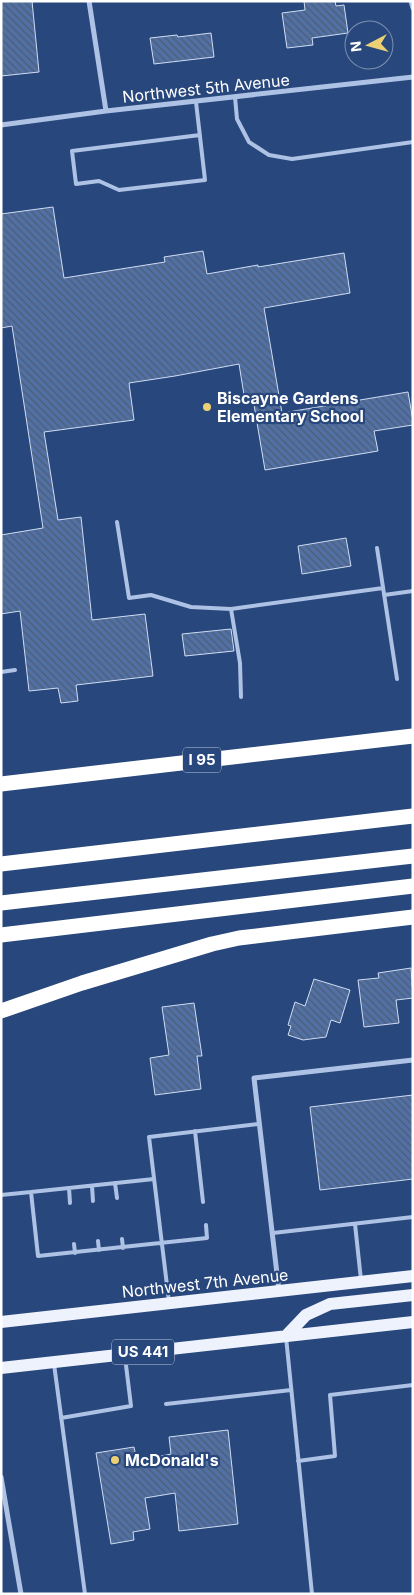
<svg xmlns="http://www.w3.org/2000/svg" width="414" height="1595" font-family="Inter,sans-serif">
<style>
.building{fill:url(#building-back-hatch);stroke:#cfddf3}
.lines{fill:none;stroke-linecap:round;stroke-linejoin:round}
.lane{stroke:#adc2e4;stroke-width:4}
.street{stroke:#adc2e4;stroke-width:5}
.primary{stroke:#edf2fc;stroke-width:12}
.highway{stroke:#fff;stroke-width:15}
.poi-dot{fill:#ebd174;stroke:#28477c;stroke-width:2}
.labels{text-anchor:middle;stroke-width:4.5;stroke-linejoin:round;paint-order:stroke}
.shield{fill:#28477c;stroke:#bec8d8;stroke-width:1}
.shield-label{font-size:15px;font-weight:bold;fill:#fff}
.street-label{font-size:16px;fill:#fff;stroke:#28477c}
.poi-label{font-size:16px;font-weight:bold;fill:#fff;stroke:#28477c;text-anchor:start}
</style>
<defs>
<pattern id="building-back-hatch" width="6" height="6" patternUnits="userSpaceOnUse" patternTransform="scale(1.25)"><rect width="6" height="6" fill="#5170a4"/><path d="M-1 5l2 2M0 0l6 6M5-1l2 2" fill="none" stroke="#4e5c74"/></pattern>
</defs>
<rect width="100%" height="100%" fill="#28477c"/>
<!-- building -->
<path class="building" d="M1,1H32L39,72L1,76Z
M304,1H335L336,6L344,5L348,33L312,38L313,45L287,48L282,13L305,10Z
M211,33L214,57L154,64L150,38L177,35L178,37Z
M53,207L64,278L165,262L164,257L203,251L207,274L258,265V267L344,253L350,293L264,308L282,413L408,392L413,421V425L374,431L378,451L265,470L253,399L245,401L239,364L175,376L129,383L134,420L44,432L58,520L81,517L92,620L145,614L153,676L76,685L78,701L61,703L58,688L29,691L20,611L1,614V535L43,528L12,326L1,328V214Z
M346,538L351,566L302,574L298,546Z
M231,629L234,651L185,656L182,634Z
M411,968L413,998L396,1000L399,1023L364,1027L358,980L379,978L378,973Z
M314,979L350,990L340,1023L331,1020L326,1037L303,1040L288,1035L291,1026L288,1025L295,1002L305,1006Z
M194,1003L202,1056H197L201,1089L155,1095L150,1058L169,1055L162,1007Z
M413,1095V1179L320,1190L310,1107Z
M228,1430L238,1524L179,1531L175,1493L145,1498L150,1529L133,1532L134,1540L111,1544L96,1453L134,1447L137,1461L171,1454L169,1437Z"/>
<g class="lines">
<!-- lane -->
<path class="lane" d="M235,97L237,119L249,142L269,155L292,159L413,142
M196,102L205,180L119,190L99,181L76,184L72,151L200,135
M117,522L129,598L151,595L191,607L231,609L383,588
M377,548L397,679
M384,595L413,591
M231,609L240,663L241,697
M1,672L15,670
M195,1131L203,1202
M115,1183L117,1198
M92,1186L93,1201
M69,1188L70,1203
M31,1192L154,1179
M1,1195L31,1192L38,1256L207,1238L206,1225
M355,1224L361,1280
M273,1233L413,1217
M122,1239L123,1248
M98,1241L99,1250
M74,1244L75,1253
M169,1302L149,1137L259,1124
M286,1337L312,1594
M54,1364L85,1594
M166,1404L291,1390
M61,1418L131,1406L125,1357
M298,1461L335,1456L330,1395L413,1385"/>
<!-- street -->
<path class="street" d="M89,1L106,111
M411,1L413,8
M1,125L106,111L413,77
M279,1291L254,1078L413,1060
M1,1477L21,1594"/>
<!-- primary -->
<path class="primary" d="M1,1322L413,1276
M286,1336L306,1315L330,1304L413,1295
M1,1368L413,1322"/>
<!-- highway -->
<path class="highway" d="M1,784L413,736
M1,864L413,816
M1,903L413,856
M1,935L413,886
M1,1011L82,983L212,944L239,938L413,917"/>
</g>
<!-- markers -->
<g class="poi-dot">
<circle cx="207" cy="407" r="5"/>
<circle cx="115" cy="1460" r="5"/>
</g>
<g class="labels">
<!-- shield labels -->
<g class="shield">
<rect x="183" y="747.5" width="38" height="25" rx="4"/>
<rect x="112" y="1339.5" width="62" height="25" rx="4"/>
</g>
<g class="shield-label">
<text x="202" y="765">I 95</text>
<text x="143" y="1357">US 441</text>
</g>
<!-- street labels -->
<g class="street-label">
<text transform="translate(206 88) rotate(-6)" y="6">Northwest 5th Avenue</text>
<text transform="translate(205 1283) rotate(-6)" y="6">Northwest 7th Avenue</text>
</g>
<!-- poi labels -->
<g class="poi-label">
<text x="217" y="404">Biscayne Gardens<tspan x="217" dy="18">Elementary School</tspan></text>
<text x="125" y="1466">McDonald's</text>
</g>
</g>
<!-- border -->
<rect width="414" height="1595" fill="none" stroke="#ffffff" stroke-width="5"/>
<!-- north arrow -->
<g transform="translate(369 45) rotate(264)"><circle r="24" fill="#28477c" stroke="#7e91b0"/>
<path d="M0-4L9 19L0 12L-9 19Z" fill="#ebd174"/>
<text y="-8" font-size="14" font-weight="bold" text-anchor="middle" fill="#ffffff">N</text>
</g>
</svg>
